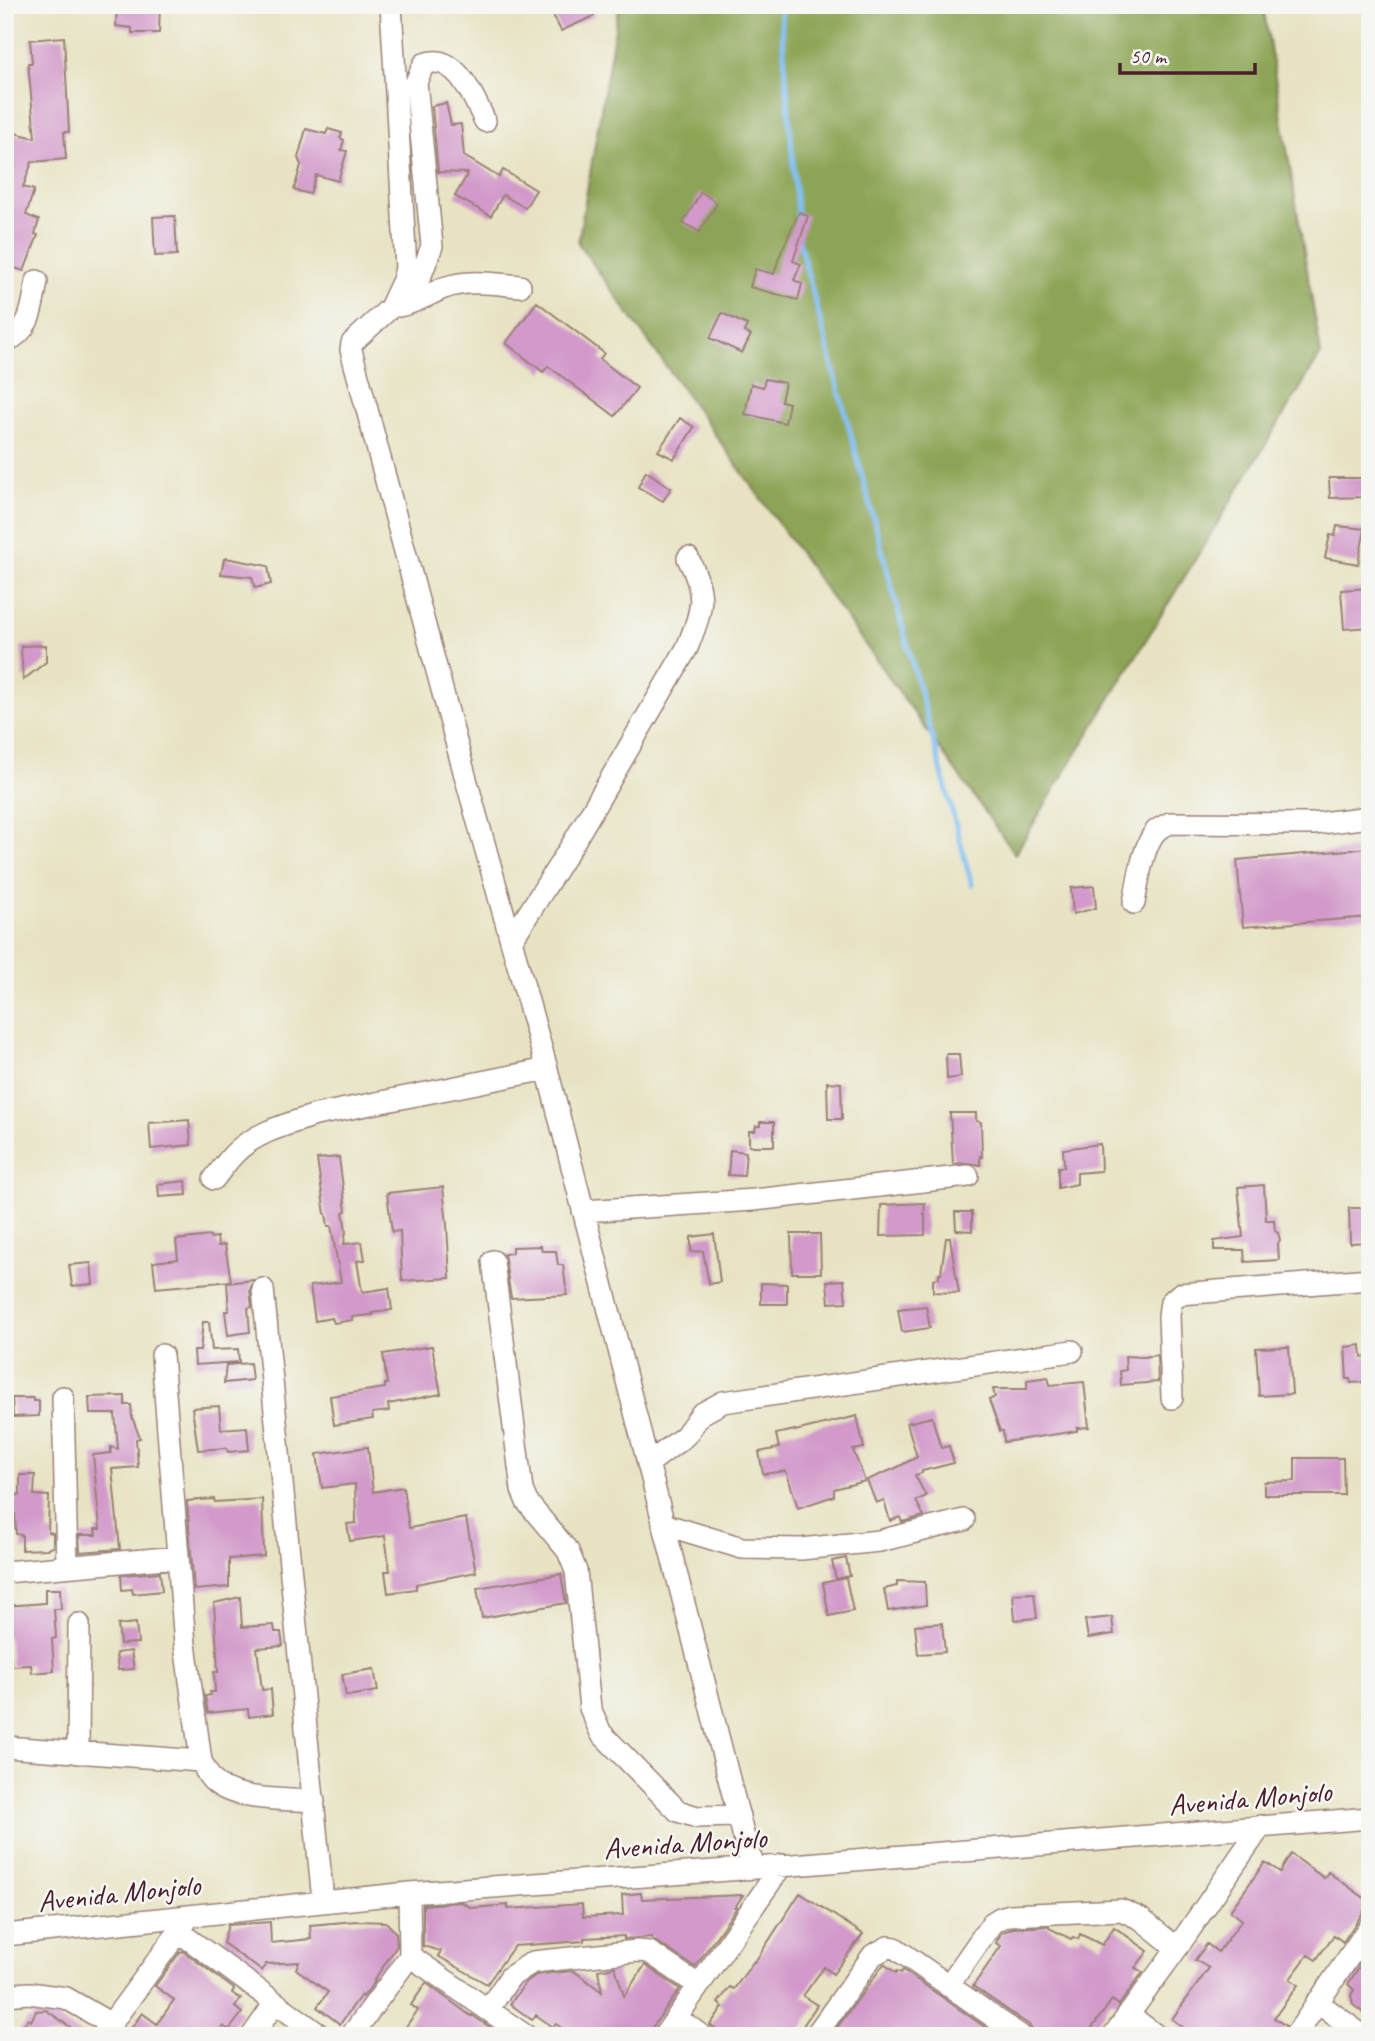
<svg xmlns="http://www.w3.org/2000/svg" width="1375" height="2041" font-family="Caveat,sans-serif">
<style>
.forest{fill:#8ca455;stroke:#6b6240;stroke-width:2}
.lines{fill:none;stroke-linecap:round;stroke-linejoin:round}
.stream{stroke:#7dbef2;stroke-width:5}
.building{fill:#d299ca}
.minor-casing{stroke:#998177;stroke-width:24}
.minor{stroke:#fff;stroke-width:21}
.labels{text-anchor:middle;stroke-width:5;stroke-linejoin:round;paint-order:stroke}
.street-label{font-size:30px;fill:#4a1f2b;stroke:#f6f6f2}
</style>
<rect width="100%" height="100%" fill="#f6f6f2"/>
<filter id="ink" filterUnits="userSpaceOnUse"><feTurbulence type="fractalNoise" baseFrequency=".0143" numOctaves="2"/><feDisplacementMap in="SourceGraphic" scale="14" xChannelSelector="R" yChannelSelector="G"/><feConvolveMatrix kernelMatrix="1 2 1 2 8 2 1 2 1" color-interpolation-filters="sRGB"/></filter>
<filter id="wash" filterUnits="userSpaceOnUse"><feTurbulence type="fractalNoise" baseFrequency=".00686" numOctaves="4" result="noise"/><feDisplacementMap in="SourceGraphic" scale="28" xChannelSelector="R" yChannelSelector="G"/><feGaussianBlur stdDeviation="1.57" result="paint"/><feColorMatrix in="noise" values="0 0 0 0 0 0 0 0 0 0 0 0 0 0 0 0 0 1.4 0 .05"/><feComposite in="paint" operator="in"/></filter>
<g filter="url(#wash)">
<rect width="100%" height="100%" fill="#e8e3c3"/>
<!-- forest -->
<path class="forest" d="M619,5H1263L1321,354L1015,854L578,243Z"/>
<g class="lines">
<!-- stream -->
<path class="stream" d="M780,5L798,222
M799,236L800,245L972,885"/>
</g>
<g id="blocks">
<!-- building -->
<path class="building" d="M117,5H160L159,33H132V28L116,26Z
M548,5H589L594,16L561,31Z
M64,37L69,132H64L66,159L32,162L23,187L34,190L26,215L39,220L35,234L38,235L24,271L5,265V162L15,133L35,138L28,63H32L30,40Z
M446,103L451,125L461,124L464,156L499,177L503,170L536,190L525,208L503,195L491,216L455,196L468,173L438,172L432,106Z
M306,129L326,134L328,129L342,133L340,138L344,140L341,150L347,151L338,181L316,175L310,194L294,190L301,165L298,158Z
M701,192L717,203L700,232L683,223Z
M799,212L808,216L793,261L801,264L794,280L802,284L798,300L750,287L755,269L774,274L779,257Z
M175,216L177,255L155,256L153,217Z
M537,302L604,353L600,359L637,388L615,416L548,366L543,372L506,343Z
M722,313L747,325L744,332L751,335L742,353L710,338Z
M765,379L785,383L781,401L789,403L785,423L745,414L751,384L763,387Z
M680,418L694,427L674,459L658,451Z
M646,471L671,488L663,501L638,487Z
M1329,478H1366V497L1330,498Z
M1337,526L1365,529L1358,564L1325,558L1330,535L1335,536Z
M226,558L268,566L271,584L255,588L252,577L221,574L224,559Z
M1370,588V627L1344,629L1341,590Z
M46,645V662L23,680L21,646Z
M1370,848V917L1243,927L1237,860Z
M1094,886L1096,908L1073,914L1071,888Z
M946,1054H959L961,1077L947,1079Z
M827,1082L841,1083L842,1119H828Z
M950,1113H976V1121L981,1122L982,1157L980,1156V1165L967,1163L953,1164Z
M189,1120L191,1145L151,1149L149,1123Z
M760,1122H774V1146H749V1131H755L756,1126H760Z
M1100,1144L1101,1171L1077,1173V1184L1058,1188V1167H1064L1063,1149Z
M730,1150L746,1152L744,1176L728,1175Z
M339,1157L346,1211L343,1212L346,1231L344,1244L362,1242L365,1260L357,1261L362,1292L389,1288L392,1310L372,1313L373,1315L352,1317L353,1320L334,1323L332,1318L315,1321L310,1286L341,1282L331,1226H328L326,1214H325L317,1159Z
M186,1181L187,1195L159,1197L158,1184Z
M1264,1185L1266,1220H1274L1275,1231L1278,1233L1280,1240L1278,1244L1279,1260L1245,1262L1244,1250H1214V1241L1243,1237L1238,1187Z
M443,1187L447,1225L450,1278L402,1281L400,1231L392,1232L387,1193Z
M925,1203L924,1214H925V1235L880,1236L881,1205Z
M1349,1208H1370V1242L1350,1243Z
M955,1212H972V1231L956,1230Z
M714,1234L720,1282L709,1284L703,1251L691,1252V1237Z
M791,1234H820L821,1273H792Z
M210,1236V1238L217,1237L218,1246L225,1245L231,1281L156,1288L153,1262L178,1259L176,1240Z
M946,1238H950L959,1293L933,1292V1279L939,1278V1273H941Z
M541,1246L542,1251H556L558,1265H563L567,1295L511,1298L504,1254L512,1253V1247Z
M91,1263L93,1284L72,1286L69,1265Z
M254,1280L250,1290L252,1307L248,1308L250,1332L228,1335L225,1311H229L227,1283Z
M844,1280L846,1302L829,1303L827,1281Z
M761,1283L787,1284V1304H761Z
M926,1306L930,1328L902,1332L898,1309Z
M203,1322H209L212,1350L238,1349L239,1362L195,1365L194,1351H200Z
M1361,1345L1362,1357L1370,1356V1382L1351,1383L1350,1379H1347L1345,1347Z
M432,1346L441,1394L388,1404L389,1411L372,1413L373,1419L334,1425L330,1396L385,1388V1384H387L383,1354Z
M1289,1347L1292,1394L1259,1396L1256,1348Z
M1157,1355L1158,1382L1121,1385L1120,1371L1126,1370L1125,1356L1144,1357Z
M250,1363L252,1380L224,1383L226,1365Z
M1048,1377L1050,1385L1084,1382L1089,1427L1077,1428V1431L1004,1442L1003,1431H1000L989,1400L995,1397L993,1389H1027V1380Z
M125,1396V1405H131L132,1417L140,1438L136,1439L138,1467L112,1469L120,1549L80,1552L79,1535H96L95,1529H100L93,1455L111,1453V1447L118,1449L115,1414H90L89,1397Z
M12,1398H33V1401H39V1416L13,1417Z
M219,1406L221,1429L247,1427L249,1450L228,1452L227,1448L198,1450L192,1408Z
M857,1416L864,1448L853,1450L865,1481L834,1489V1496L798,1508L786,1471L763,1474L759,1452L779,1448L776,1434L795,1430V1431Z
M932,1417L941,1448L949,1446L954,1463L922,1471V1473L915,1475L926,1496L916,1501L924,1516L902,1522L900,1517L890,1521L884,1500L876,1503L867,1480L896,1468L917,1457L907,1423Z
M368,1447L373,1492L403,1487L409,1528L466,1518L476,1572L416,1584V1589L388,1593L385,1571H390L385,1536L350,1541L347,1524L356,1523L355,1484L322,1488L317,1454Z
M1295,1458H1343L1344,1495H1264V1482L1295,1481Z
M20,1475H35L34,1495L49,1496L48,1532L53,1533V1547L47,1549L22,1550V1535L16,1534L15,1511V1495H20Z
M214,1499L215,1502L262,1499L264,1556L229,1559V1587L194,1590L187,1501Z
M846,1558L850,1576L836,1579L832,1561Z
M160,1572L162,1591L133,1594L132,1589L122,1590L121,1575Z
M561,1574L566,1603L482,1618L477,1588Z
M846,1578L853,1611L829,1616L823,1583Z
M897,1581L925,1582L926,1605L888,1611L884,1589L897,1586Z
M45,1589H60L61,1609H54L56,1638L52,1639L54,1671L32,1673L31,1665L11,1666L8,1637H5V1606L45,1603Z
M1034,1593L1037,1618L1015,1620L1013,1594Z
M240,1597L242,1627L274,1625L275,1632H281L283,1646L257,1648L262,1690L271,1689L273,1714L249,1717L248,1709L208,1713L205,1696L211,1695L210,1692H215L214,1672H218L214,1603Z
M1112,1617L1114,1634L1088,1638L1085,1620Z
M136,1623L138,1643L120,1644L118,1625Z
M942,1623L945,1652L918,1654L915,1625Z
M131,1651L134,1669L118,1670L116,1653Z
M374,1669L378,1691L346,1696L342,1674Z
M1291,1854L1324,1878L1328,1872L1370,1902L1343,1942L1334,1935L1316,1960L1308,1955L1290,1979L1298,1985L1274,2018L1286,2026L1279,2036H1194L1172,2019L1209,1968L1195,1960L1207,1944L1218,1952L1242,1920L1230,1911L1265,1862L1280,1872Z
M641,1893L642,1899L743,1895L735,1907H737L695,1967L652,1939V1937L624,1939V1936L584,1938V1941L514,1946L487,1984L438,1956L441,1951L423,1946V1905L461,1902L472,1908L508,1905V1909L582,1904L583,1917L623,1915L622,1895Z
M800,1893L863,1934L833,1974L824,1967L803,1996L817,2005L796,2036H725L710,2025L723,2007L718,2003L730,1987L734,1989L754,1961L755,1962Z
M356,1921L386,1922L396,1933L397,1946L374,1980L375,1981L363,1997L361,1995L340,2024L317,2007L328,1992L296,1969L299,1962L266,1964L262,1971L223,1943L228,1925L270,1922L271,1943L311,1939L310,1925Z
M1049,1926V1928L1071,1939L1073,1937L1078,1939L1080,1934L1102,1945L1114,1927L1148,1951L1135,1968L1143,1972L1119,2005L1112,2000L1086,2036H1034L1033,2030L1029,2025L973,1986L1001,1946L996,1943L1001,1933L1012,1928Z
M1370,1950V2017L1353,2005L1351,1995L1354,1990L1348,1984Z
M183,1951L234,1989L232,1993L241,1999L235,2007L242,2013L229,2030L223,2026L216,2036H126L142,2013L157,2024L174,2000L155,1986L180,1952Z
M884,1964L896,1973L897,1971L901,1973L903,1970L998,2036H842L836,2029Z
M645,1965L680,1989L646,2036H637L627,2028L621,2036H572L556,2024L553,2027L536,2015L532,2020L510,2004L526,1982L536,1975L552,1973L574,1971L602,1992L598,1970L615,1967L624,1996Z
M426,1983L471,2016L472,2015L503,2036H399L418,2010L411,2005Z
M46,2010L83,2036H16L28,2019L31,2021L36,2011Z"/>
</g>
</g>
<g filter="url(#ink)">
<use href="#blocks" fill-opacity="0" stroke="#998177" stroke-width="2"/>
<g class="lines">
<defs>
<path id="minor" d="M391,5L406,268L403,280L390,308L352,343L351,350L466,779L547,1069L748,1853L756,1868
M405,303L421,275L432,246L416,82L424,64C456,51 474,99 485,121
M399,306C415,303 429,294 444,288C469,279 495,284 520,286
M5,342C32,330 32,307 37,281
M1134,903C1138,883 1142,847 1156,831C1159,828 1166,825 1170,823L1313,824L1370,817
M511,941L572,845L687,648C702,609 708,597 688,558
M214,1179C221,1170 227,1161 235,1153C256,1132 288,1124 316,1115L547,1069
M583,1211L754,1200L968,1176
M493,1261L522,1490L527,1502L568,1551L576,1571L590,1708L601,1733L678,1811L697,1817L739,1816
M263,1289L323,1901
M162,1355L185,1644L201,1761C205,1769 209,1779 217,1784C239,1801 286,1799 314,1801
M63,1397L67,1566
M1172,1398L1169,1315L1171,1302L1180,1294L1370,1279
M648,1464L685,1436L701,1414L723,1402L1072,1351
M663,1524L742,1548L801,1549L879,1541L964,1520
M5,1572L178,1557
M5,1747L201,1761
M78,1753L79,1624
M409,1893L410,1956
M179,1932L321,2036
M5,1935L409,1893L756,1868L1370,1818
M948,1986L992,1923L1000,1918L1010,1915L1121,1910L1141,1919L1177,1948
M5,1995L29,1993L66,1998L111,2024
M1317,2002L1363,2036
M488,2010L510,1977L533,1962L637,1951L649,1952L698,1985
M1128,2014L1157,2036
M677,2018L702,2036
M102,2036L185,1923
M252,2036L275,2003
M351,2036L410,1956L526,2036
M664,2036L782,1865
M815,2036L873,1955L888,1947L895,1948L1021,2036
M1113,2036L1177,1948L1261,1826
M1295,2036L1370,1926"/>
</defs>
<!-- minor casing -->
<use href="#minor" class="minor-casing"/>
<!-- minor -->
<use href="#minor" class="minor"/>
</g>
</g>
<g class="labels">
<!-- street labels -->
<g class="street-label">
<text transform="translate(1250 1798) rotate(-5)" y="10">Avenida Monjolo</text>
<text transform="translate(685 1843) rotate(-4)" y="10">Avenida Monjolo</text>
<text transform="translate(119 1893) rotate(-6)" y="10">Avenida Monjolo</text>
</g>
</g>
<!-- margin -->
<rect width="1375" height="2041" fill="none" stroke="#f6f6f2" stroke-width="28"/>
<!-- scale -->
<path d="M1120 63v10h135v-10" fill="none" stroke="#4a1f2b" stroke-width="3.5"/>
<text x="1130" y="63" font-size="21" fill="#4a1f2b" stroke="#f6f6f2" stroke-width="5" paint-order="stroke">50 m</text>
</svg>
